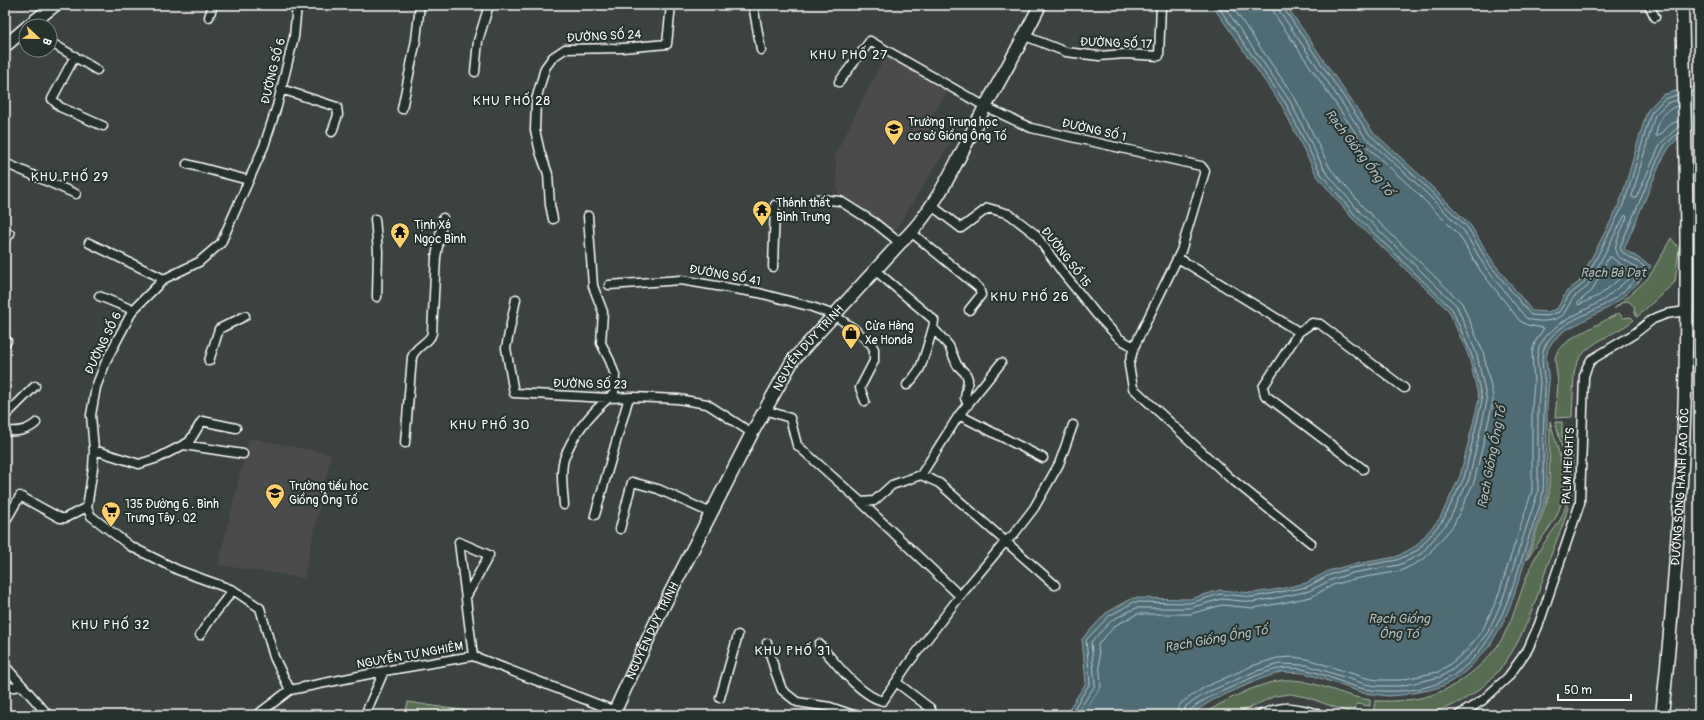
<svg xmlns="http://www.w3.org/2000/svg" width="1704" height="720" font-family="Pangolin,sans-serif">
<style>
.built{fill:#4b4c4d}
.green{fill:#566d51;stroke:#aab6a8}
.water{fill:#4f6c75;stroke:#95a7ac}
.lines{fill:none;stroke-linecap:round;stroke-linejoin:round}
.shore{stroke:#b9c4c8;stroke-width:1}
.street-casing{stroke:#fff;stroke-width:11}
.secondary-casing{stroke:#fff;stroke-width:15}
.street{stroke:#26332d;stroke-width:8}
.secondary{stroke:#26332d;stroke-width:12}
.labels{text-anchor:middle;stroke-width:4;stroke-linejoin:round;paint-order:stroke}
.street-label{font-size:12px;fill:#fff;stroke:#26332d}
.poi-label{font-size:12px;fill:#fff;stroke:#26332d;text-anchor:start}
.neighbourhood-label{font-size:13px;letter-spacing:1px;fill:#fff;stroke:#26332d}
.water-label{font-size:13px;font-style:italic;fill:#b0bdc1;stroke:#26332d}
</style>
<rect width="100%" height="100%" fill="#3c4240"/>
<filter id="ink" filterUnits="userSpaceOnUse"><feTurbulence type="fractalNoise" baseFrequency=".025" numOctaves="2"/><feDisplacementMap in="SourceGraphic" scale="8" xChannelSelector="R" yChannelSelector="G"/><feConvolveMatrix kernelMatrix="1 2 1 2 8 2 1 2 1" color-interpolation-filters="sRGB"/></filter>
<g filter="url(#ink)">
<!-- built -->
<path class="built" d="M886,54L948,91L928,122L954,137L894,232L838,195L835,155Z
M249,438L331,454L304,578L218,565Z"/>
<!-- green -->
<path class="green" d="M1671,238L1679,248L1675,282L1637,317L1635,313L1634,306L1628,301L1623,302L1614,309L1646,280L1652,272Z
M1619,313L1623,318L1631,317L1634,320C1613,337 1579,343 1574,373L1572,417L1555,418L1558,384L1555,358L1558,350L1572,338Z
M1550,421C1559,453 1572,487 1555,519C1547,533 1535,545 1527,560L1549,494Z
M1555,422H1562V437H1572C1572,456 1574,478 1570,497C1567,518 1557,538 1550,558C1530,617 1514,679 1451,706C1426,717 1400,715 1373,715L1375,701C1418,702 1446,696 1478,667C1488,658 1497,648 1503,637C1515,614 1521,589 1531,566C1537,551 1548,538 1557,525C1578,493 1564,456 1555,422Z
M1282,680C1313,678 1340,696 1370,700V706L1356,704L1354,714L1306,697L1290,694L1275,696L1234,715H1202C1225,700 1254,685 1282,680Z
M408,702L466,711L478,715H405Z"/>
<!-- water -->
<path class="water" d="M1212,5H1286L1372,131L1422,177L1471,226L1493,262L1532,311L1547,312L1557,309L1566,292L1579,282L1617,209L1623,193L1647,111L1662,95L1686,88L1699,87V128L1680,136L1669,148L1661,162L1624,249L1651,266L1639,282L1618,301L1608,308L1564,331L1553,341L1548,349L1546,358L1549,382L1547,406V494L1511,604L1502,625L1489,647L1467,670L1457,678L1443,686L1429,690L1402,695L1388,696L1363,693L1305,673L1281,672L1258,680L1213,700L1189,715H1065L1086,683L1082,639L1106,613L1133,598L1190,599L1220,590L1253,593L1280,589L1306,583L1328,571L1350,565L1396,557L1416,546L1440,518L1460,476L1479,399L1469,357L1449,311L1352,218L1317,176L1282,106Z"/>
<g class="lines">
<!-- shore -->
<path class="shore" d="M1283,5L1284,9L1369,134L1419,180L1468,228L1489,264L1531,315L1547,316L1559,312L1569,295L1583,284L1621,210L1627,194L1651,113L1664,99L1677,95
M1677,100L1667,103L1655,115L1632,196L1633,198H1636L1661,143L1678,127
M1677,106C1664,110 1657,122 1656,136H1659L1671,124L1678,121
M1611,257L1627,269L1628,272L1600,295L1578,305V302L1592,291L1608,258Z
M1070,715L1090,683L1086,640L1109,616L1134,602L1190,603L1220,594L1253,597L1307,587L1329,575L1351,568L1397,560L1418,550L1443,520L1464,478L1482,400L1472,356L1452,309L1355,215L1321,174L1286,104L1217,5
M1076,715L1095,685L1091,642L1112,620L1136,608H1190L1221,599L1253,602L1281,597L1309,591L1331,580L1352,573L1399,565L1421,554L1448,522L1469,479L1487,401L1477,355L1457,306L1359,211L1325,171L1290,101L1223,5
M1083,715L1101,686L1098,644L1116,625L1137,614H1190L1222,605L1253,608L1282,603L1311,597L1333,585L1354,579L1401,571L1424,559L1453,526L1474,482L1493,402V396L1483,352L1462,303L1363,207L1330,168L1295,98L1231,5
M1177,715L1178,708L1181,703L1205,687L1252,666L1277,658L1293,657L1307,659L1366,678L1377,680H1400L1438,672L1449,665L1468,649L1483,629L1497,599L1532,491V406L1534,383L1532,353L1535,342L1544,328L1527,325L1520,321L1480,270L1459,235L1412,188L1361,141L1275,15L1272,5
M1183,715L1186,706L1208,692L1254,672L1279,664L1307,665L1365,684L1376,686H1401L1440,677L1452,670L1472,653L1488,632L1502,601L1538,492V406L1540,383L1537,358L1539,346L1547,335L1559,324L1603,300L1632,276L1637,269C1633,263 1624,261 1618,256C1610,249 1624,226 1627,217L1625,215L1587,287L1573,298L1563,315C1554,322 1537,323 1526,318L1485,267L1464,231L1416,183L1365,137L1280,12L1278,5
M1188,715C1189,707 1210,697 1218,693C1241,684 1265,668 1290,668C1312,668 1332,679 1353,686C1382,695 1428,693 1454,675C1500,643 1511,590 1528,540C1532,525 1541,507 1543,492C1544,481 1543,469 1543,457C1543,435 1544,414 1545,392C1546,377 1538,359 1545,346C1556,324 1585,316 1604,305C1619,297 1634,282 1644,269V266L1622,252L1620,247L1657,161L1665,145L1678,133"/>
<defs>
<path id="street" d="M753,5L761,50
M1649,5L1655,17
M209,17L213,5
M1025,36L1066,52L1099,56L1125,54L1159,56L1161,5
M50,42L97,70
M75,56L52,99L60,107L103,126
M475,72L478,41L489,5
M839,82L870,41L986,107L1031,128L1201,166L1205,171L1181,251L1134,347L1129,365L1133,388L1229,477L1311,543
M281,89L337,107L338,115L332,132
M402,109L416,40L420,5
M5,163L76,194
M187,164L248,180
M816,199L840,201L875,223L900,243
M932,206L961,228L988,208L1009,214L1035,234L1063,273L1097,315L1120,339L1134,347
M375,219L378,251L377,297
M553,219L550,205L548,174L540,152L535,130L536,100L545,68L553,57L565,49L622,48L667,44L671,5
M912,233L979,288L981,295L969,310
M5,240L10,234
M89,243L164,279
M1178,258L1299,332L1263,387L1265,395L1363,469
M773,267L775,205
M876,271L934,320C935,324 922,365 919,370C915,376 911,381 907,385
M609,285L681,280L759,293L812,307L834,315L853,328L871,344L874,349V361L860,388L865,401
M99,296L133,310
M516,299L506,348L514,393L608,398L634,397L678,399L707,404L752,433
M933,328L949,346L957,365L966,374L968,379L965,398L968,405
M1299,332L1312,323L1320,324L1404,388
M5,343L7,341
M209,361L219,329L245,316
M765,410L790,418L797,445L861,502L874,501L892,485L921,475L939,483L1055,585
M959,415L1043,458
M5,416L35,386
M5,431C17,432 27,431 36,423
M405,443L412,357C416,345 430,343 432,333L436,257L443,218
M184,445L243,454
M94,450L139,464L158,458L189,442L202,421L236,428
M921,475L959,415L1001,363
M861,502L960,596
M564,505C563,490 560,473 564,459C573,432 594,410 614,393L615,375L610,361L601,343L603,312L593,286L588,216
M595,515L629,397
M5,522L20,496L60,518H65L85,508H87
M620,529L632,482L658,489L711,513
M459,542L473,656
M459,542L489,555L466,597
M200,635L212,617L233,590
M767,643L775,671L782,690L797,702L830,707L853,715
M819,644C835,662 860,696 883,701L908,664L960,596L1005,542L1014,534L1034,508L1059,464L1073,425
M5,666L48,715
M896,682L930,708L932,712L931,715
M5,688L23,686
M290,690L274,657L260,608L233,590L178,570L130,546L91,516L87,508L93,468L94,450L91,415L96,387L107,359L133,310L164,279L199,262L221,243L264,146L277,106L294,37L297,5
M720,698L738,635
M257,715L290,690L384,671L473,656L615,711
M365,715L384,671
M1260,715C1284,704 1297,707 1321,715
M1459,715L1483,700L1508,677L1528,649L1539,624L1580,503L1584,376L1587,367L1591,360L1634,334L1653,319L1666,314L1686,311"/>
<g id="secondary">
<path d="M28,26L55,5"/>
<path d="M5,46L26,28"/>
<path id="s1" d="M613,715L660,613L752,433L793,360L900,243C936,212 962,150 985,107C1004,73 1023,40 1040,5"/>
<path id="s2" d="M1662,715C1671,632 1677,549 1682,466C1690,313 1686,158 1682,5"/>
</g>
</defs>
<!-- street casing -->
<use href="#street" class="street-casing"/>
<!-- secondary casing -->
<use href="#secondary" class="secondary-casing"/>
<!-- street -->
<use href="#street" class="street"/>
<!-- secondary -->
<use href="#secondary" class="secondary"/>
</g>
</g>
<!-- icons -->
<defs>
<symbol id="school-pin" viewBox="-11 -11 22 30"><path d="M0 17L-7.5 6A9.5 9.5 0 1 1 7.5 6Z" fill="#ffd166" stroke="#26332d"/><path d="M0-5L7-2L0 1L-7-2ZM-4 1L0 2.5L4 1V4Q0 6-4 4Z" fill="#111"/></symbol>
<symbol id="temple-pin" viewBox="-11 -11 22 30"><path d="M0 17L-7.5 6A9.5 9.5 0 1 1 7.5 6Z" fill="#ffd166" stroke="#26332d"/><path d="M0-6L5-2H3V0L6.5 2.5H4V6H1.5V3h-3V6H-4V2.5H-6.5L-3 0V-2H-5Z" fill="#111"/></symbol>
<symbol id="shop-pin" viewBox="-11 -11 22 30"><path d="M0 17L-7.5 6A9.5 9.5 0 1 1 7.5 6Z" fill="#ffd166" stroke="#26332d"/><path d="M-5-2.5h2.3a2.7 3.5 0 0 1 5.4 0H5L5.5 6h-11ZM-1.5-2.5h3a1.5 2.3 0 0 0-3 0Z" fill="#111"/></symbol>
<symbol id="supermarket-pin" viewBox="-11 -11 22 30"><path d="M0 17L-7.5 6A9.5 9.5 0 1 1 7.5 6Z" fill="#ffd166" stroke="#26332d"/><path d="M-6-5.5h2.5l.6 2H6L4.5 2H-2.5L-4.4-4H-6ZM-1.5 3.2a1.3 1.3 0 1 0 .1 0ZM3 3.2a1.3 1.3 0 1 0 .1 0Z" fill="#111"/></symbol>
</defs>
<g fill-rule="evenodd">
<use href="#school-pin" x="883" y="118" width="22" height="30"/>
<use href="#temple-pin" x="751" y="199" width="22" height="30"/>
<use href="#temple-pin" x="389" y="221" width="22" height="30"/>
<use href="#shop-pin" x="840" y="322" width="22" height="30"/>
<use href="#school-pin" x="264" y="482" width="22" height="30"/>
<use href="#supermarket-pin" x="100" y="500" width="22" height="30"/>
</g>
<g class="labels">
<!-- street labels -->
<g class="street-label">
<text transform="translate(604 36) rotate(-3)" y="4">ĐƯỜNG SỐ 24</text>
<text transform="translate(1116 43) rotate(2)" y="4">ĐƯỜNG SỐ 17</text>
<text transform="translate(273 71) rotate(-76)" y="4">ĐƯỜNG SỐ 6</text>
<text transform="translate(1094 130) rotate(13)" y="4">ĐƯỜNG SỐ 1</text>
<text transform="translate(1066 257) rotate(52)" y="4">ĐƯỜNG SỐ 15</text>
<text transform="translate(725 275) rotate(10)" y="4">ĐƯỜNG SỐ 41</text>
<text transform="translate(103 343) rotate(-64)" y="4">ĐƯỜNG SỐ 6</text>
<text dy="4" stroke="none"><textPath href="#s1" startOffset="417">NGUYỄN DUY TRINH</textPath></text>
<text transform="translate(590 384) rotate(1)" y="4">ĐƯỜNG SỐ 23</text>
<text transform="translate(1568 466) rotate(-87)" y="4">PALM HEIGHTS</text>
<text dy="4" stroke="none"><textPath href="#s2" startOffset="229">ĐƯỜNG SONG HÀNH CAO TỐC</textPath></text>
<text dy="4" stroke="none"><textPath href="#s1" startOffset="93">NGUYỄN DUY TRINH</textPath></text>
<text transform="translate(410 655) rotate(-10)" y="4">NGUYỄN TƯ NGHIÊM</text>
</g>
<!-- poi labels -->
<g class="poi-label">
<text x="908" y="126">Trường Trung học<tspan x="908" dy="14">cơ sở Giồng Ông Tố</tspan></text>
<text x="776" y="207">Thánh thất<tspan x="776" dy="14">Bình Trưng</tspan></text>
<text x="414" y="229">Tịnh Xá<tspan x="414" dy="14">Ngọc Bình</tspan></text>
<text x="865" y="330">Cửa Hàng<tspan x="865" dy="14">Xe Honda</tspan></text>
<text x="289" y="490">Trường tiểu học<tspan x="289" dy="14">Giồng Ông Tố</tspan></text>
<text x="125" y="508">135 Đường 6 . Bình<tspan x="125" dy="14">Trưng Tây . Q2</tspan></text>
</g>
<!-- neighbourhood labels -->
<g class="neighbourhood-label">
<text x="849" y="59">KHU PHỐ 27</text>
<text x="512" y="105">KHU PHỐ 28</text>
<text x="70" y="181">KHU PHỐ 29</text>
<text x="1030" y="301">KHU PHỐ 26</text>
<text x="490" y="429">KHU PHỐ 30</text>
<text x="111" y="629">KHU PHỐ 32</text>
<text x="793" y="655">KHU PHỐ 31</text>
</g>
<!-- water labels -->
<g class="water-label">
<text transform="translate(1360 152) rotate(53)" y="5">Rạch Giống Ống Tố</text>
<text x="1613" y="277">Rạch Bà Dạt</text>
<text transform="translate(1491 457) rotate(-79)" y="5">Rạch Giống Ống Tố</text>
<text x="1399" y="623">Rạch Giồng<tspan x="1399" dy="15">Ông Tố</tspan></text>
<text transform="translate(1216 638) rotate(-10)" y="5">Rạch Giống Ống Tố</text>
</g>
</g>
<!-- margin -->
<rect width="1704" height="720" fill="none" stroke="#26332d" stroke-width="20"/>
<rect x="10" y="10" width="1684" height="700" fill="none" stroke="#fff" stroke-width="1.5" filter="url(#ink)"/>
<!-- north arrow -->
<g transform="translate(38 38) rotate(112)"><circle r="19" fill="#26332d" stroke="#7d8581"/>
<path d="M0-3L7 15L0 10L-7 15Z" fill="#ffd166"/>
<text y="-6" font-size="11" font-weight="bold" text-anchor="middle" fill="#ffffff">B</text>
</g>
<!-- scale -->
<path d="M1558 694v6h73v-6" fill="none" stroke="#ffffff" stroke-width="2"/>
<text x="1564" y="694" font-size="12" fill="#ffffff" stroke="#26332d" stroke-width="3" paint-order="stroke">50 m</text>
</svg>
